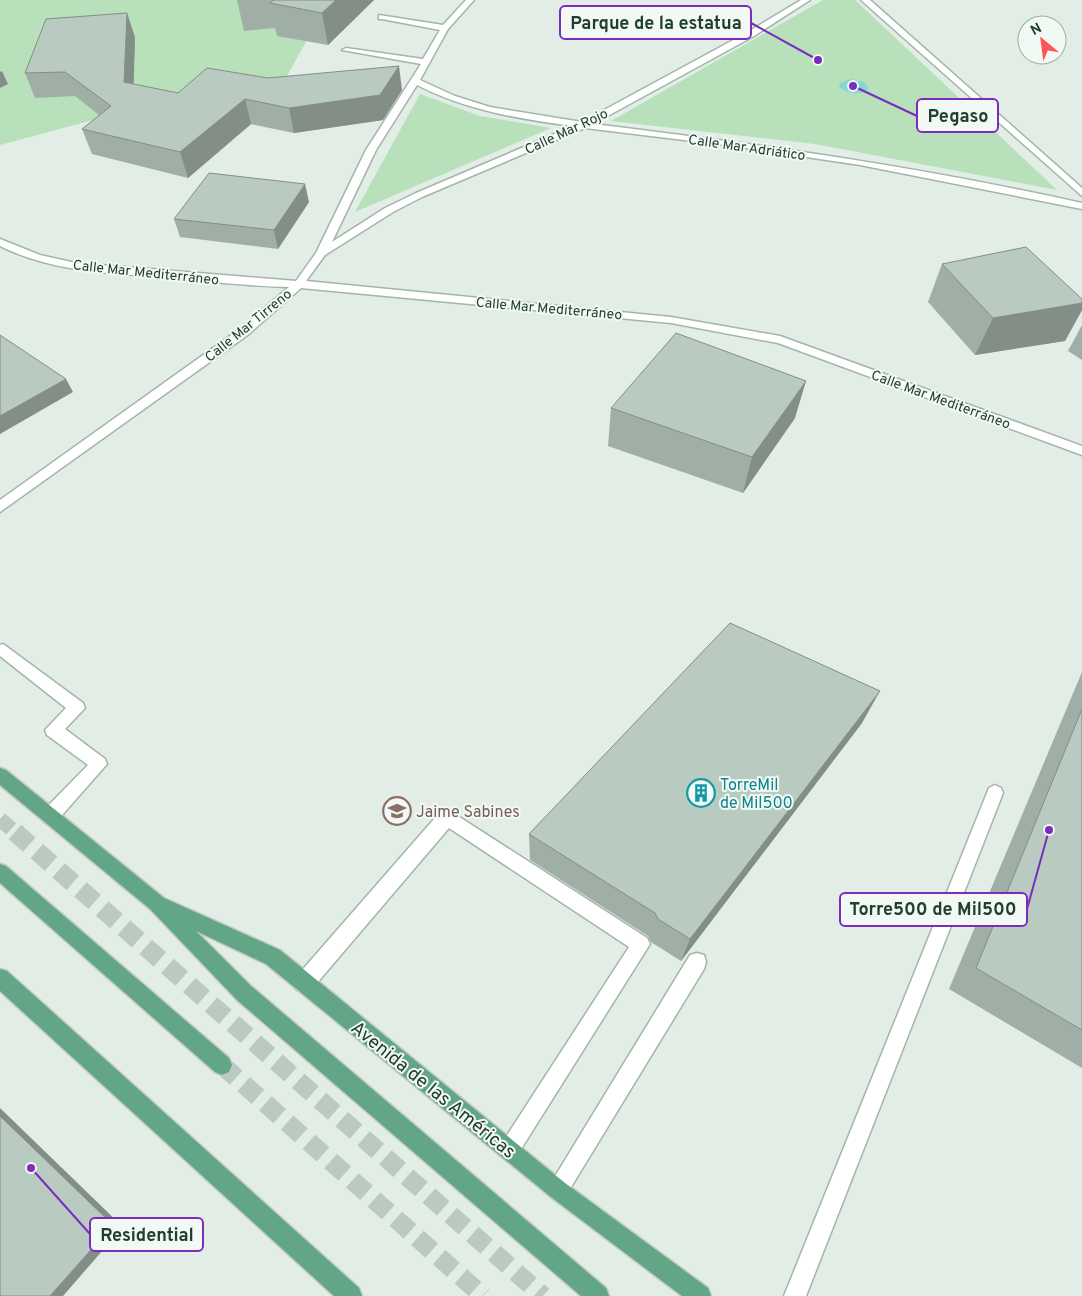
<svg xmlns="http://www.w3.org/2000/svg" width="1082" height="1296" font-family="Overpass,sans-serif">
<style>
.green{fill:#b8e0bb}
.water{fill:#84d7d2}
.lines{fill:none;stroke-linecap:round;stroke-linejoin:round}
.major-tunnel-far1{stroke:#bacac1;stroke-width:15;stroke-dasharray:15 8;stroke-linecap:butt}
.major-tunnel{stroke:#bacac1;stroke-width:19;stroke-dasharray:19 10;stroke-linecap:butt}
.minor-casing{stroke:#a3b5ab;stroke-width:3}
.major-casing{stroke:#c1c9c5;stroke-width:3}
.minor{fill:#fff;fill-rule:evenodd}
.major{fill:#62a686;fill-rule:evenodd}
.wall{fill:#9fafa5}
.shaded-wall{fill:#828e86}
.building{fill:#b9cbc0;stroke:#828e86}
.labels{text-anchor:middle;stroke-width:4;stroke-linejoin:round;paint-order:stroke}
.far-street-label{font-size:14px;fill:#203f30;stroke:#f2f9f4}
.culture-label{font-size:16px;fill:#0d838f;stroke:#f2f9f4;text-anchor:start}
.education-label{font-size:16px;fill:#785e54;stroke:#f2f9f4;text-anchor:start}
.near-street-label{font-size:19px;fill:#203f30;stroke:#f2f9f4}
.leader{fill:none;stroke:#7b2cbf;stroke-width:2}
.callout-dot{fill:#7b2cbf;stroke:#f2f9f4;stroke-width:2}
.callout{fill:#f2f9f4;stroke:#7b2cbf;stroke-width:2}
.callout-label{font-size:18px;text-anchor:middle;font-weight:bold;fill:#203f30}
</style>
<rect width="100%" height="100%" fill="#e1ede5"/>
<!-- green -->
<path class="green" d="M0,0H304L313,29L287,76L204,90L0,145Z
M823,0H855L1057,190L815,144L611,121Z
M420,94L480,116L551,128L355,212Z"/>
<!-- water -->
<path class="water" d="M851,79L864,82L869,89C860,96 848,94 839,87L840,83Z"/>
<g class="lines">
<!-- major-tunnel-far1 -->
<path class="major-tunnel-far1" d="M0,819L17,834"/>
<!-- major-tunnel -->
<path class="major-tunnel" d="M15,832L543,1296
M222,1065L483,1296"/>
<defs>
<path id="minor" d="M466,0H474L448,29L420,80L455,96L490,107L582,122L748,32L801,0H810L754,36L593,124C758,144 920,167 1082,203V209L860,165L725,145L585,128L422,197L393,212L325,255L306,281L671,317L780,336L1082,446V455L778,343L671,323L301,288L249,334L0,512V500L241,328L289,287C246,286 203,281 160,277C105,273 50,271 0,246V239L40,255L76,263L296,281L316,253L366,150L421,64L342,50L346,48L423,59L440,30L382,19H379V15L443,25ZM417,85C465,110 519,119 573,126L416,193L385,208L332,242L376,150Z
M861,0H870L1082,188V196Z
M3,644L83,703L85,708L65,729L105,759L107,764L56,822L50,824L44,822L42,816L44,810L88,765L47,735L45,730L66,708L0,656V645Z
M995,785L1001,788L1003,793L806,1296H784L987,793L989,788Z
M447,809L647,938L650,944L516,1157L509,1160L502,1157L499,1150L502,1143L629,947L449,828L311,990L304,992L297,990L295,983L297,976L441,811Z
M697,953L704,955L706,962L704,969L565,1197L558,1201L551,1197L547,1190L551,1183L690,955Z"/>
<path id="major" d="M0,768L6,770L164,898L280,950L565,1183L708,1288L711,1296H682L551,1197L266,964L196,931L251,986L606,1288L609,1296H581L237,1000L150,909L0,785Z
M0,864L6,866L229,1058L232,1065L229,1072L222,1075L215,1072L0,883Z
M0,969L7,971L359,1288L362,1296H334L0,991Z"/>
</defs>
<!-- minor casing -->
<use href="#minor" class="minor-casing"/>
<!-- major casing -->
<use href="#major" class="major-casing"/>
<!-- minor -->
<use href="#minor" class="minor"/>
<!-- major -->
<use href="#major" class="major"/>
</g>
<!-- wall -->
<path class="wall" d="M237,0H374L328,45L277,36L275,28L244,31Z
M135,37L133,84L178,93L268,78L402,90L383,120L294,133L251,124L188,178L92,154L82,129L99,115L75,96L35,98L25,73Z
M309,202L278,249L180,237L174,219Z
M942,264L1082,299V310L1065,341L975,355L928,302Z
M1082,325V360L1068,351Z
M611,408L795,418L743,493L608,446Z
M1082,672V1068L949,989Z
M862,723L681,961L651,942L648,936L530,860L529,834Z"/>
<!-- shaded-wall -->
<path class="shaded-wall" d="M336,0H374L328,45L322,13Z
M127,13L135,37L133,106L124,82Z
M399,66L402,90L383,120L294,133L289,108Z
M2,71L8,84L0,88V72Z
M245,99L251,124L188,178L180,152Z
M305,184L309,202L278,249L274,230Z
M1082,303V310L1065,341L975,355L993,318Z
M66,379L73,392L0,434V416Z
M806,381L795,418L743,493L752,457Z
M880,691L862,723L681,961L690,939Z
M0,1108L123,1227L63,1296H50L0,1116Z"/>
<!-- building -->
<path class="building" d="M274,0H336L322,13L270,3Z
M127,13L124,82L178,93L207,68L268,78L399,66L380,95L289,108L245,99L180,152L82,129L111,106L65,72L25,73L46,19Z
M209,173L305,184L274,230L174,219Z
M1026,247L1082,299V303L993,318L942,264Z
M676,333L806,381L752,457L611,408Z
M0,335L66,379L0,416Z
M730,623L880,691L690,939L658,919L655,913L529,834Z
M1082,709V1030L976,968Z
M0,1116L113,1225L50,1296H0Z"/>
<!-- icons -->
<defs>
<symbol id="building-ring" viewBox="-11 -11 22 22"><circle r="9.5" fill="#f2f9f4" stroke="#0f9aa8" stroke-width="1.5"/><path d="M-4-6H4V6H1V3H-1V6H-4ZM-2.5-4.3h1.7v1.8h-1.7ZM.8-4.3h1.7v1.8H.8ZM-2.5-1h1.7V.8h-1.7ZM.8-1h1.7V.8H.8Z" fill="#0f9aa8"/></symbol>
<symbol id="school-ring" viewBox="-11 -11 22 22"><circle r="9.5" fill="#f2f9f4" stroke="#8d6e63" stroke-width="1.5"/><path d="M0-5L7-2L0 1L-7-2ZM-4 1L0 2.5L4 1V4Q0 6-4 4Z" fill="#8d6e63"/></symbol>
</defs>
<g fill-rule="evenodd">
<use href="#building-ring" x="685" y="777" width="32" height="32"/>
<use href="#school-ring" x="381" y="795" width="32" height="32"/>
</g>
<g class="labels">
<!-- far-street labels -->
<g class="far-street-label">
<text transform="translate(566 131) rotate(-25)" y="5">Calle Mar Rojo</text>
<text transform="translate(747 147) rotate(8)" y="5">Calle Mar Adriático</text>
<text transform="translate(146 272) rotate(6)" y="5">Calle Mar Mediterráneo</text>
<text transform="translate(549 308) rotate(5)" y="5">Calle Mar Mediterráneo</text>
<text transform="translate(248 325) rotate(-39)" y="5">Calle Mar Tirreno</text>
<text transform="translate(941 399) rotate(20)" y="5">Calle Mar Mediterráneo</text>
</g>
<!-- culture labels -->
<g class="culture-label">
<text x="720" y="790">TorreMil<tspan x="720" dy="18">de Mil500</tspan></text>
</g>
<!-- education labels -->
<g class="education-label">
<text x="416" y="817">Jaime Sabines</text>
</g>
<!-- near-street labels -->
<g class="near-street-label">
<text transform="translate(434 1089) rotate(39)" y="7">Avenida de las Américas</text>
</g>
</g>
<!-- callouts -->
<path class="leader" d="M818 60L751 23M853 86L917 116M1049 830L1027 909M31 1168L90 1234"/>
<g class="callout-dot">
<circle cx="818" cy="60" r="5"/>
<circle cx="853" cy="86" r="5"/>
<circle cx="1049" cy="830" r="5"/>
<circle cx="31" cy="1168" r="5"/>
</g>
<g class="callout">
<rect x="560" y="6" width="191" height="33" rx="5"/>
<rect x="917" y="99" width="81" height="33" rx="5"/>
<rect x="840" y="893" width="187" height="33" rx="5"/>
<rect x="90" y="1218" width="113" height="33" rx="5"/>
</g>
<g class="callout-label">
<text x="656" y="29">Parque de la estatua</text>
<text x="958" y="122">Pegaso</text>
<text x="933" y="915">Torre500 de Mil500</text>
<text x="147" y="1241">Residential</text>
</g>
<!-- north arrow -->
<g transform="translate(1042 40) rotate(331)"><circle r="24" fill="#f2f9f4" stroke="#9eafa6"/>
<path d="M0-4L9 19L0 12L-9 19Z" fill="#fd554f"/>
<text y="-8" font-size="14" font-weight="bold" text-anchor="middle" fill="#203f30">N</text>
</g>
</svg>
